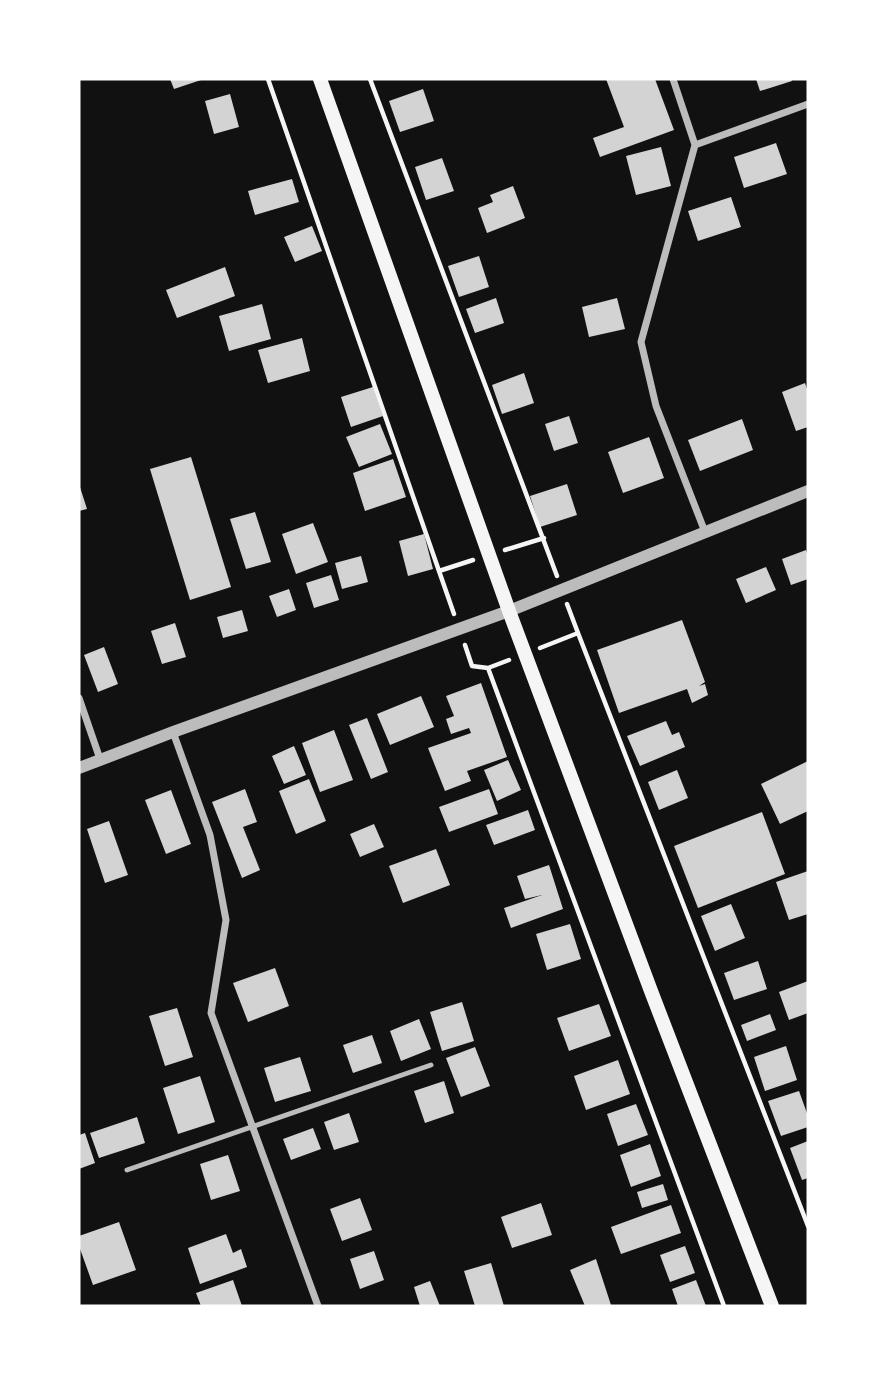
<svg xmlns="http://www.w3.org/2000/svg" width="887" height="1385" font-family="'Crimson Pro',serif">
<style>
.building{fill:#d3d3d3}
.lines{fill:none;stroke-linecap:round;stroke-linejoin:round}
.path{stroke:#f5f5f5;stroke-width:4.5}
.service{stroke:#bcbcbc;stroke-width:5}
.minor{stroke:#bcbcbc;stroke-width:7}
.tertiary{stroke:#bcbcbc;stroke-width:12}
.secondary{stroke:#f5f5f5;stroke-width:14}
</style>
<rect width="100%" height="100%" fill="#111"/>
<!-- building -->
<path class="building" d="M170,79H204L174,89Z
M606,79H655L674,130L600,157L593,138L624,127Z
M756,79H791L792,81L760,91Z
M423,89L434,121L400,132L389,101Z
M230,94L239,127L214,134L205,101Z
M776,143L787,174L744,188L734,157Z
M661,147L671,186L636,195L626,156Z
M442,158L454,191L426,200L415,167Z
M292,179L299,202L255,215L248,191Z
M513,186L525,218L487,233L478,208L493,202L490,195Z
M731,197L741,227L698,241L688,211Z
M312,226L322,251L295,262L284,237Z
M479,256L489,287L459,297L448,266Z
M225,267L235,296L177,318L166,290Z
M496,298L504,323L475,333L466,309Z
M617,298L625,329L589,337L582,307Z
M262,304L271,339L229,351L219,316Z
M302,338L310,371L268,383L258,350Z
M524,373L534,403L502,414L492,385Z
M805,383L808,392V427L796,431L782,392Z
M373,387L383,416L351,427L341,397Z
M569,416L578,443L554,451L545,424Z
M742,419L753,450L700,471L688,440Z
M380,424L392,454L359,467L346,437Z
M649,437L664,478L623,493L608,452Z
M191,457L231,587L190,600L150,469Z
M393,459L406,497L365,511L353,473Z
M79,484L87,509L79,511Z
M567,484L577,515L540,527L530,496Z
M255,512L271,562L246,569L230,519Z
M313,523L328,562L296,574L282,534Z
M424,534L433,569L408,576L399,541Z
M806,550L808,556V579L791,585L782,559Z
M361,556L368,582L342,589L335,563Z
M766,567L776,590L746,603L736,579Z
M331,575L339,600L314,608L306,583Z
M289,589L296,610L277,617L269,596Z
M242,610L248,631L223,638L217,617Z
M682,620L705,682L699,686L705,684L708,695L692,703L687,689L619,713L597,650Z
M175,623L186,657L162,664L151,631Z
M104,647L118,684L98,692L84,655Z
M481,683L507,757L467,771L471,781L445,791L428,748L471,733L469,728L451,734L446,719L454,716L446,696Z
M421,696L434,727L390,745L377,714Z
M367,718L388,772L371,779L349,725Z
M666,721L672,735L679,732L685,747L640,766L627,736Z
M334,730L353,780L320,792L302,743Z
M294,746L306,775L284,784L272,756Z
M508,760L521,790L497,801L484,770Z
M808,761V811L780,824L761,784Z
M677,770L688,798L659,810L648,782Z
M309,779L326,821L296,834L279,791Z
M245,789L257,822L243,827L260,870L242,878L212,802Z
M489,789L498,814L449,832L439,807Z
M171,790L191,844L166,854L145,800Z
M528,810L535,830L494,845L486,825Z
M762,812L785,874L698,908L674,846Z
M109,821L128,875L105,883L87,829Z
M374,824L384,847L360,857L350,834Z
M436,849L450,885L403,903L389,866Z
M549,865L563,909L511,928L504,908L542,895L525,899L517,876Z
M808,871V914L789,920L776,882Z
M731,904L745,938L715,951L701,916Z
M570,924L581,959L547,970L536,934Z
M758,961L767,989L734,1000L724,973Z
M275,968L289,1006L248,1022L233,983Z
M808,981V1013L789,1020L779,992Z
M462,1002L474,1041L442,1051L430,1012Z
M599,1004L611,1036L569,1051L557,1018Z
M177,1008L193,1057L165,1066L149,1016Z
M770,1014L776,1030L747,1041L741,1025Z
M419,1019L431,1049L401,1061L390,1031Z
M372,1035L382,1063L353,1073L343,1045Z
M786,1046L797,1080L765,1091L754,1057Z
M475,1047L490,1086L461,1097L446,1058Z
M300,1057L311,1091L275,1102L264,1068Z
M618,1060L630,1094L586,1110L574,1076Z
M200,1076L215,1122L178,1134L163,1088Z
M444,1081L454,1113L425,1123L414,1091Z
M799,1091L808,1116V1127L781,1136L768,1101Z
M636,1104L648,1135L618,1146L607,1114Z
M349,1113L359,1142L334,1150L324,1122Z
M137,1117L145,1143L99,1158L90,1133Z
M313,1128L321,1149L291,1160L283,1139Z
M85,1133L95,1163L79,1169V1135Z
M808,1141V1178L802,1180L790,1148Z
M650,1144L661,1176L631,1187L620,1155Z
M228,1155L240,1191L211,1200L200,1164Z
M663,1184L668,1200L642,1208L637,1192Z
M360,1198L372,1230L342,1241L330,1209Z
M541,1203L552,1235L512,1248L501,1217Z
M671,1205L681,1233L621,1254L611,1227Z
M119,1222L136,1270L93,1285L79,1246V1236Z
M226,1234L233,1253L241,1249L247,1267L200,1284L188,1248Z
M685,1246L695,1273L670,1282L660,1255Z
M374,1251L384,1280L360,1289L350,1259Z
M596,1259L611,1305L585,1306L570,1270Z
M491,1263L504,1306H475L464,1271Z
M233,1280L242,1306H201L196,1293Z
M696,1280L706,1306H678L672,1289Z
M430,1281L440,1306H420L414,1287Z"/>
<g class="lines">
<!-- path -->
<path class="path" d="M268,79L439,571
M370,79L557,576
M505,550L544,538
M454,614L439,571L473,560
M578,633L808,1226
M465,645L472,666L488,668L509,660
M540,648L578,633L567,604
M488,668L724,1306"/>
<!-- service -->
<path class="service" d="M127,1170L431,1065"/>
<!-- minor -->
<path class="minor" d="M673,79L695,145L641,342L656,406L705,532
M695,145L808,104
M79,698L100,759
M173,732L210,835L226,920L211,1013L318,1306"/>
<!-- tertiary -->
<path class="tertiary" d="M79,768L173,732L509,611L808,491"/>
<!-- secondary -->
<path class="secondary" d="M320,79L509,611L651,991L772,1306"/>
</g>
<!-- border -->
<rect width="887" height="1385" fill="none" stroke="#ffffff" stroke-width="161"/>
</svg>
